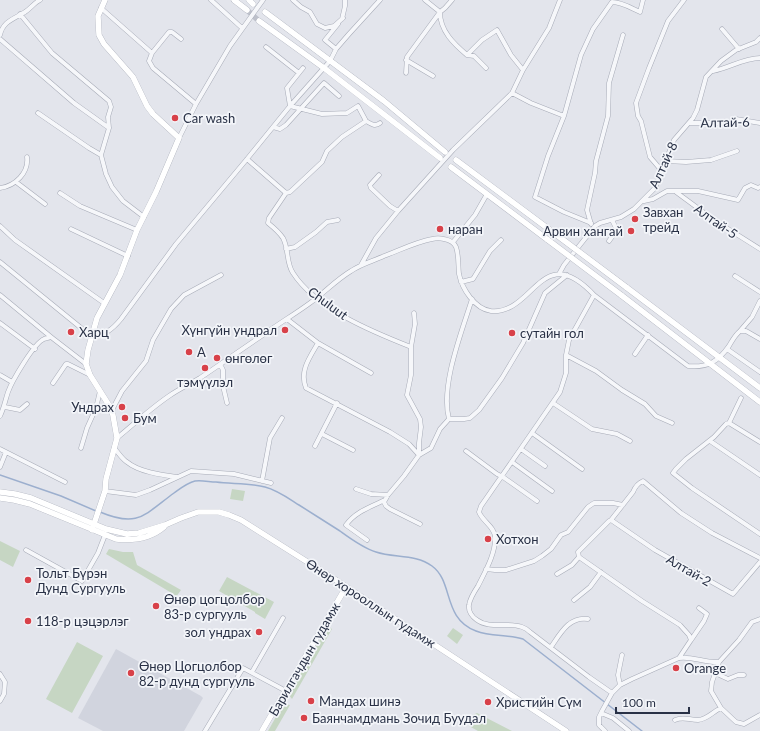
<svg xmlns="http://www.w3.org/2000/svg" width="760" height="731" font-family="Lato,sans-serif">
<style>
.built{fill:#d1d4de}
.green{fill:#c6d6c3}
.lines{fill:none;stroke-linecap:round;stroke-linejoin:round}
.stream{stroke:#9cafce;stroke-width:1.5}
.secondary-tunnel{stroke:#bec1cb;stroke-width:5.5;stroke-dasharray:5.5 3;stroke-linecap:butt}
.street-casing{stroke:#a7abb7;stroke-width:5}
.secondary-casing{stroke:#a7abb7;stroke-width:6}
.street{stroke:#f6f7fa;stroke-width:4}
.secondary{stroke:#fff;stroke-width:5.5}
.secondary-bridge-casing{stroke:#a7abb7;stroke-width:6;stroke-linecap:butt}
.secondary-bridge{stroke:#fff;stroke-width:5.5}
.poi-dot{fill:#d84149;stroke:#f3f5f9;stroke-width:1.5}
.labels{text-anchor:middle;stroke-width:3.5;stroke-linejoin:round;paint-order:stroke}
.poi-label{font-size:13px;fill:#293146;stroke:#f3f5f9;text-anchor:start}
.street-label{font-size:13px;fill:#293146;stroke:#f3f5f9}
</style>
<rect width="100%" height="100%" fill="#e3e5ec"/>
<!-- built -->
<path class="built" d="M116,649L201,696L203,698L184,731H103L78,718Z"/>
<!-- green -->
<path class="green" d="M232,489L245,491L243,501L230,499Z
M0,541L20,551L13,567L0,560Z
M109,549L123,552H133L137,565L181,590L176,597L170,592L106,554Z
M227,577L274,602L265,619L255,613V612L219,591Z
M328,626L332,629L292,699L289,695L290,692Z
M453,628L463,635L457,644L447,636Z
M77,642L103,656L72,713L46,699Z
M285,704L290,705L275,731H268L281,708Z
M477,713L512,731H478L469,726L473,715Z"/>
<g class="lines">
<!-- stream -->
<path class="stream" d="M0,475L61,496L96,511
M100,512C138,528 144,515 174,493C181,488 187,483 195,481C202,480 210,482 216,482C231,484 250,483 265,487C277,490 288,498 299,505C313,514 326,522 340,531C351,539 363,548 376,552C394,558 416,554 432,566C454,582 442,618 476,631C491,637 508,634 523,639L642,731"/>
<!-- secondary-tunnel -->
<path class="secondary-tunnel" d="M247,10L259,21"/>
<defs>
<path id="street" d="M211,0L242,28
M293,0L301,7L310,12L317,24L325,28L334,26L343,18
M425,0L440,12C440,31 454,44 467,55L482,40L497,30L511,55L523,70
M101,8L152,53L149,61L153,68L196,104
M20,14L52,53L109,101L111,107L108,117L109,128L101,155L106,174L112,187L123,201L144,217
M342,19L345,6V0
M722,29L739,49
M0,35C3,21 14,19 25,12C30,9 34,3 40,0
M0,39L74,103L109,128
M266,47L299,73
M336,49L325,40L338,24
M152,53L169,32H172L181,39
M467,55L474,56L486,68
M406,60L433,76
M303,68L287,88L290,106L322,114L347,113L358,106L366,121
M713,71C729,68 744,58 760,58
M406,73L407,57L440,12L445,8L452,0
M512,93L531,103L564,116
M38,113L89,148L101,155
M689,123H727L736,119L760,123
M273,127L280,129L286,125L324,83L339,96
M179,138L196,104L230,46L263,0
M247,159L286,193L269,218L268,223C273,227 279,232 283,238C289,249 286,263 293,273C316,309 373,332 411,347
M666,161L686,162L711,160L737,151
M662,171L650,157L641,121L638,116L636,103L649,68L668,21L684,0
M379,175L370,185L371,188L390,206L398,211
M16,182L45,204
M0,188C15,186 29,173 27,157
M676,192L714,220L760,249
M60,193L80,206L137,230
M286,193L290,192L322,162L327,151L342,137L366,121C371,124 375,127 380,123
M644,201L653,199L667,191H698L738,200L745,188L751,185L758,188L760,187
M591,223L564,212L535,197L548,156L564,116L581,55L593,29L612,2C622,2 631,8 640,12L643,0
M591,224L587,210L595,173L596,161L608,116L609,83L623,35
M0,226L15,240L104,303
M71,229L128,256
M609,241L617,230L612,220
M453,242L475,215L487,194
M286,249L295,247L316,232L327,222L338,220
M0,262L91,336C105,335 112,330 121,319L176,244L247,159L290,106L330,61L336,49L349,34L380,0
M361,265L376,238L398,211L453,150L512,93L523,70L549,28L560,0
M559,274L564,265L595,226L600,223L621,217L634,209L655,188L674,140L693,118L697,110L706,77L721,61L736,50L756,42L760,38
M735,276L760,292
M461,282L473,279L490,251L501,240
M0,295L51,337
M594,295L569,340L566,355V373L560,392L481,506L479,512C482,521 495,527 495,537C496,553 485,572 478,586C474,592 470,598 469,605C468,611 472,617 477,620C489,629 508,622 522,627C525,628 528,630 530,632L589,677L612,693
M414,313L415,324L411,347V375L407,395L420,419L421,427L419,443V455L431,448L440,429L449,419H464L470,418L479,410L502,378L523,343L545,293L567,275
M287,319L318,343L371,373
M0,323L35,349
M740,331L752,317L760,301
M318,343C310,357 299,371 306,388L390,432L409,444L419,455L404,476L388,495L384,502L386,506L390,509L420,524
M727,349L760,372
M635,354L648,335
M566,355L596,371L622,390L645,404L656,416L672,423
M220,364L223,370V386L227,403
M0,375L12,382
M53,383L66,364H68L90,375
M553,403L592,429L617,434L630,441
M5,407L20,410L27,404
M112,410L122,391L146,361L153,340L171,309L184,295L221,275
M0,416C4,408 5,401 8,392C12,381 34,343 44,339C46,338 49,338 51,337L86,364
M449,419C440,386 462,331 472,299
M729,423L726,424L714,437L686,459L676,469L673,473L692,488L760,534
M729,423L760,442
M729,423L741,398
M532,433L582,469
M322,434L353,450
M117,438C134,424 150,409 169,396C179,389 190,384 200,378C221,364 242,349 263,335C278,324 295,314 310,303C324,293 336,280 351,271C361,264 373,261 384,256C400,250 416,242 432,239C436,238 440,238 444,239C449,240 454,242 456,247C459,255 458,266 459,274C462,289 475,309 491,311C534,315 541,239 594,295L688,366C707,368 718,362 729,346C732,341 735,335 740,331H746L760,339
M710,441L760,475
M315,446L337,403
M81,448L87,428L96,408L100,391
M114,448C118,452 122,459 127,462C139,472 162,475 177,477
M0,449L65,482
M521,449L545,466
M466,451L497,474L503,477L537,501
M512,462L552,491
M0,467L6,452
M262,481L270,438L282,418
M356,489L371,494L388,495
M105,491L136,495L150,490L191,471L234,474L271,483
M611,520L655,550L733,594L760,562
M367,540L346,525C355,512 370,507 385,500
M26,550L82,581L98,553L105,535
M486,569L495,570H506L534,561L542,556L551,549L561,535L568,532L588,507L594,503H613L623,505
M557,574L572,565L579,557
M574,600L590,587L601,572
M760,619L752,622L739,640L719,662L712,682L711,691L721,708L736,722L744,724L760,715
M691,640L704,621L707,614L699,608
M551,647C560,634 569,616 588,619
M679,658L691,640L689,635L680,625L642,601L579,557L578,552L609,521L611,520L633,492C635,487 638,483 643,481L681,513L712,533L760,558
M252,672L283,618
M715,673L728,679L738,675H744
M0,674L5,682L4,694L0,701
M620,685L618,675L622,655
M601,713L613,718L629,731
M675,720C683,716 689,720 698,720C708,719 712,712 721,708
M205,731L243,668L286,691
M605,731L599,725V717L602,711L612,693L620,685L632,679L679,658C693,656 704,663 719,662"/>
<path id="secondary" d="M234,0L247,10
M249,0L253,4
M265,12L384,101L445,152
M259,21L324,68L440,158
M456,160L554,233
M451,167L548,240
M626,287L760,388
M621,295L760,402
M0,492L15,494L31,498L106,529L127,534L139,533L165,525L181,518L198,512H219L229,515L241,520L336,580L566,731
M0,498L14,500L30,504L116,539C134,541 150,539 164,527
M92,530L105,491L106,479L117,438L112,410L90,375L86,364L88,350L97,318L120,275L137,230L156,192L179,138L153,114L147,106L133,77L104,44L99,35L98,16L105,0
M262,731L346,587"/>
</defs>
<!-- street casing -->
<use href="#street" class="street-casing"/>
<!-- secondary casing -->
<use href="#secondary" class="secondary-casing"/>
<!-- street -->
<use href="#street" class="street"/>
<!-- secondary -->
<use href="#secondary" class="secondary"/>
<defs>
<path id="secondary-bridge" d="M554,233L626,287
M548,240L621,295"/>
</defs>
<!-- secondary-bridge casing -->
<use href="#secondary-bridge" class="secondary-bridge-casing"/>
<!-- secondary-bridge -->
<use href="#secondary-bridge" class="secondary-bridge"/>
</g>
<!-- markers -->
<g class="poi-dot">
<circle cx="175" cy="118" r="4"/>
<circle cx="635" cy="219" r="4"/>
<circle cx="440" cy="229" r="4"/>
<circle cx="631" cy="231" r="4"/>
<circle cx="285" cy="330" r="4"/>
<circle cx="71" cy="332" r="4"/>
<circle cx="512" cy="333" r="4"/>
<circle cx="189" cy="352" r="4"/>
<circle cx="217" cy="358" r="4"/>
<circle cx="205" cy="368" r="4"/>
<circle cx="122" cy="407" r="4"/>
<circle cx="125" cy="418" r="4"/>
<circle cx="488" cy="539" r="4"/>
<circle cx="28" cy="580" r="4"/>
<circle cx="156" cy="606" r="4"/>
<circle cx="28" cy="621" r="4"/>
<circle cx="259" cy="632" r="4"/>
<circle cx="676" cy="668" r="4"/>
<circle cx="131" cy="673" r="4"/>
<circle cx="311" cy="701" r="4"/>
<circle cx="488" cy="702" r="4"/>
<circle cx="304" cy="718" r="4"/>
</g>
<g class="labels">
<!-- poi labels -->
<g class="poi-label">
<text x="183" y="123">Car wash</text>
<text x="643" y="217">Завхан<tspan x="643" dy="15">трейд</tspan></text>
<text x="448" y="234">наран</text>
<text x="623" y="236" text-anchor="end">Арвин хангай</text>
<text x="277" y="335" text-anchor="end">Хүнгүйн ундрал</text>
<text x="79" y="337">Харц</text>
<text x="520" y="338">сутайн гол</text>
<text x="197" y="357">A</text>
<text x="225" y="363">өнгөлөг</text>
<text x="205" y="387" text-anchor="middle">тэмүүлэл</text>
<text x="114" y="412" text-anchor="end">Ундрах</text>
<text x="133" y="423">Бум</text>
<text x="496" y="544">Хотхон</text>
<text x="36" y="578">Тольт Бүрэн<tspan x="36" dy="15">Дунд Сургууль</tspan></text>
<text x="164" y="604">Өнөр цогцолбор<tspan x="164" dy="15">83-р сургууль</tspan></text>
<text x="36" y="626">118-р цэцэрлэг</text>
<text x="251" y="637" text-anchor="end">зол ундрах</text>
<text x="139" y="671">Өнөр Цогцолбор<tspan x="139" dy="15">82-р дунд сургууль</tspan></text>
<text x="684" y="673">Orange</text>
<text x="319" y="706">Мандах шинэ</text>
<text x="496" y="707">Христийн Сүм</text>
<text x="312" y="723">Баянчамдмань Зочид Буудал</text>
</g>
<!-- street labels -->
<g class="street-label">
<text transform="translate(725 122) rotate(-1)" y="5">Алтай-6</text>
<text transform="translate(663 165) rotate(-65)" y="5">Алтай-8</text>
<text transform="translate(716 221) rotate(35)" y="5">Алтай-5</text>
<text transform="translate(328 303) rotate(36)" y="5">Chuluut</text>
<text transform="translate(689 570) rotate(30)" y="5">Алтай-2</text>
<text transform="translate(371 603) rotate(33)" y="5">Өнөр хорооллын гудамж</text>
<text transform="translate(304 659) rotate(-60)" y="5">Барилгачдын гудамж</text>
</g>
</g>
<!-- scale -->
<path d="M616 707v6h73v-6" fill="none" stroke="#293146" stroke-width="2"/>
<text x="622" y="707" font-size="12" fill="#293146" stroke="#f3f5f9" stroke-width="3" paint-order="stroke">100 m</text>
</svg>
